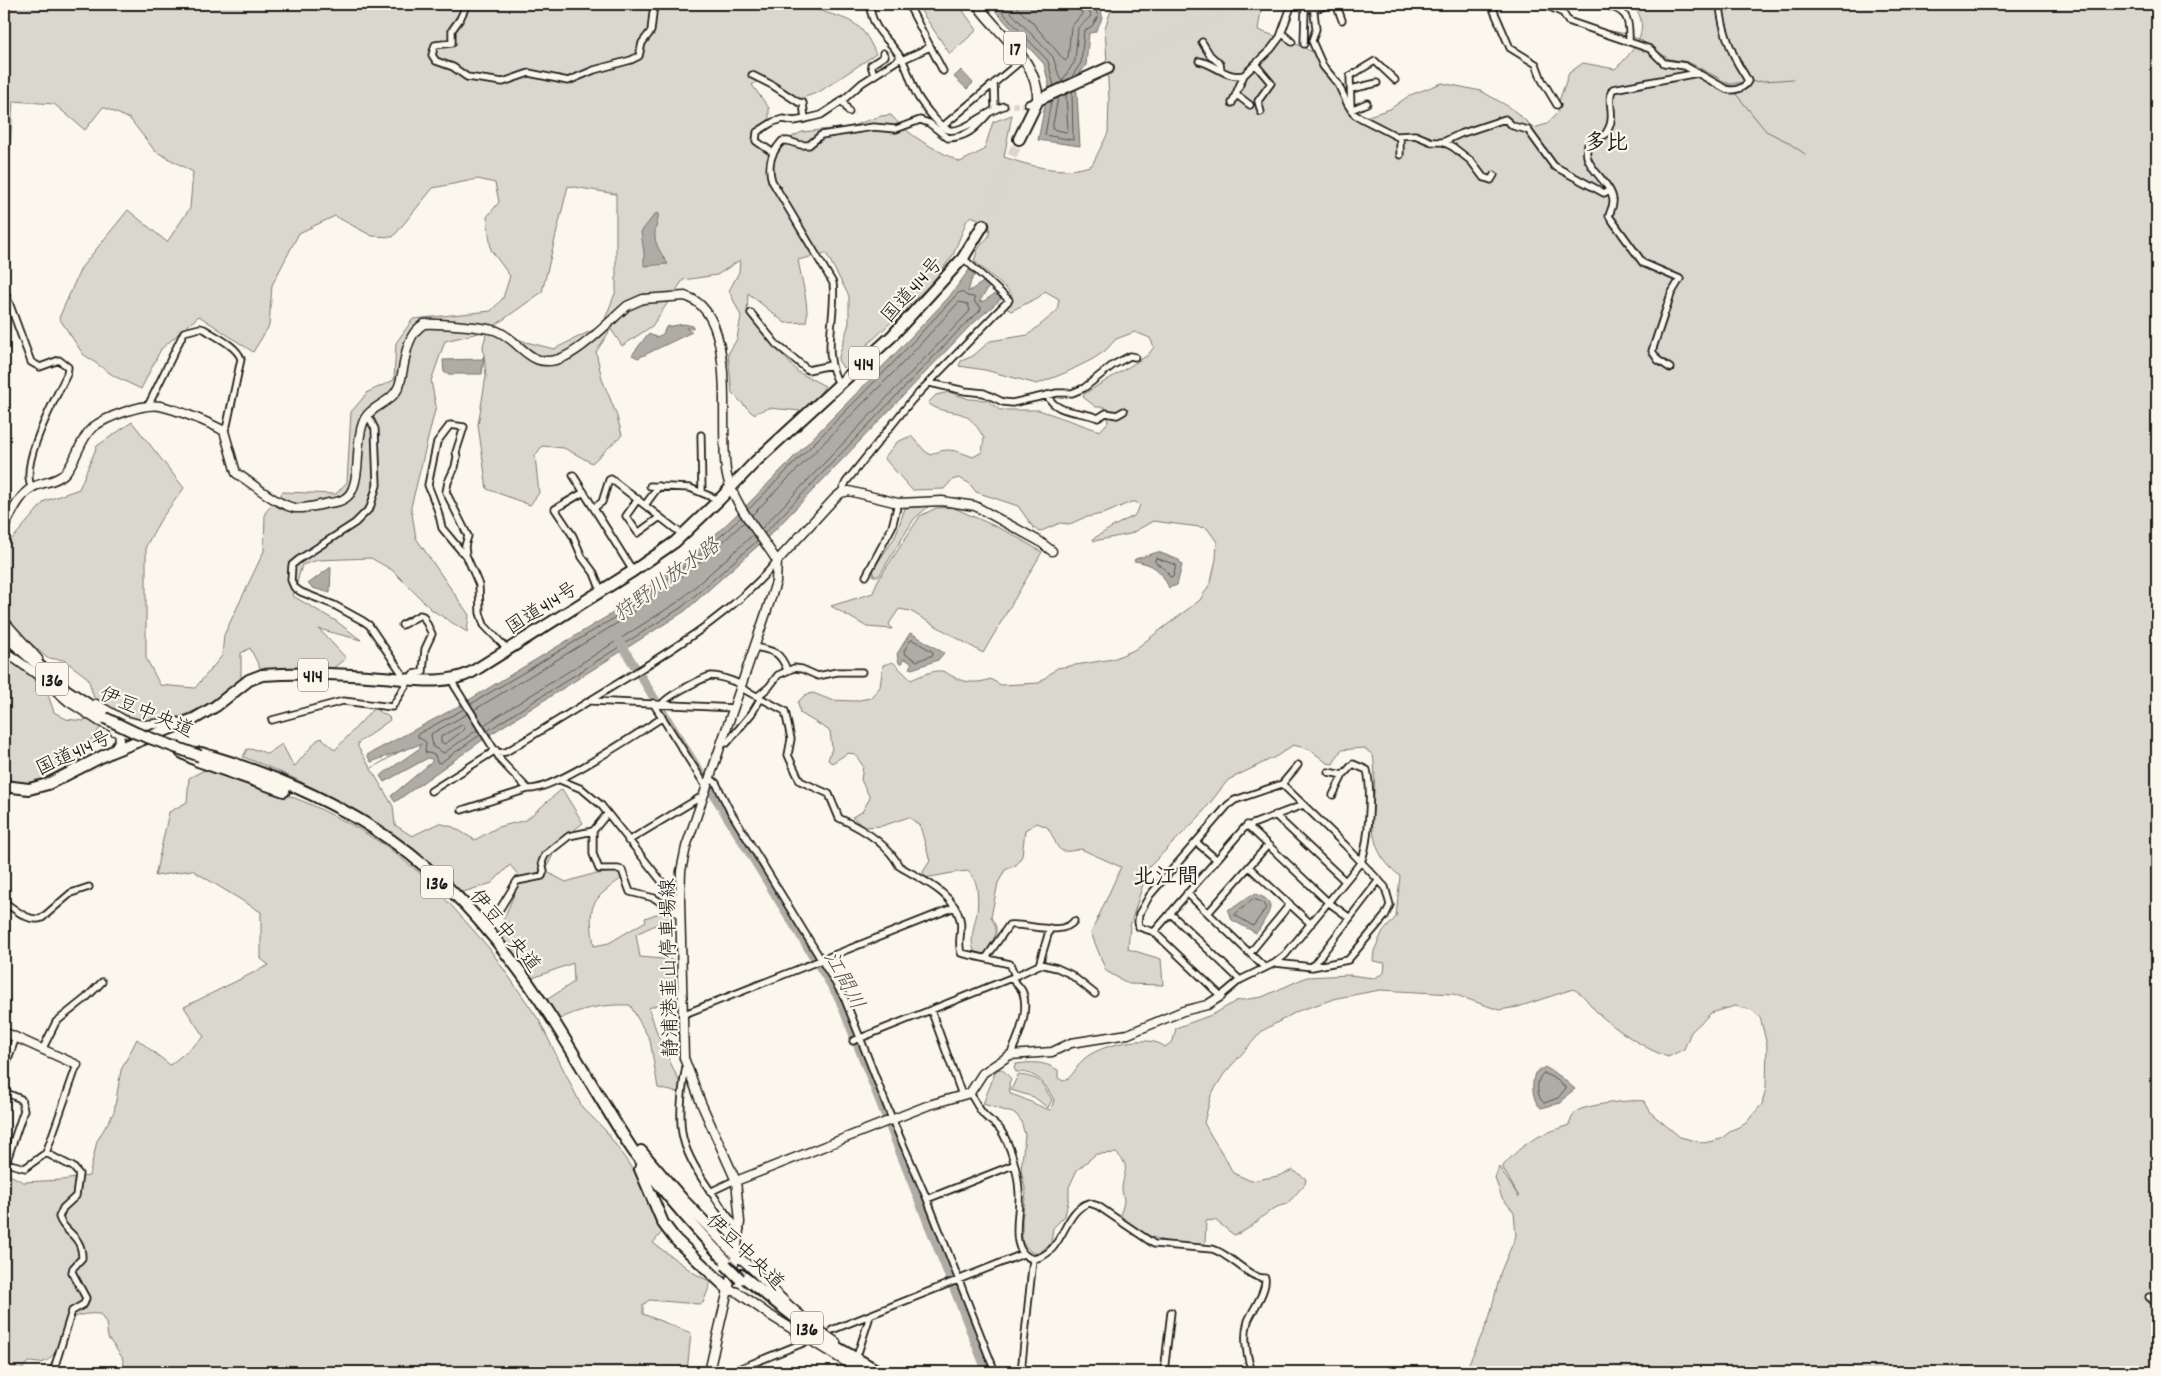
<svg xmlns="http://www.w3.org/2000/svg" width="2161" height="1376" font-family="Dekko,'Klee One',sans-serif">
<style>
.green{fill:#dad7ce;stroke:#7b7a75;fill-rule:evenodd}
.water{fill:#afaca5;stroke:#74726e}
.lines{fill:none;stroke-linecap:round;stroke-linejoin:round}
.shore{stroke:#575653;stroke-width:1}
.stream{stroke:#74726e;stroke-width:1}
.river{stroke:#afaca5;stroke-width:9}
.street-tunnel{stroke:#dad6cd;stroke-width:5.5;stroke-dasharray:5.5 3;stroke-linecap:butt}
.highway-tunnel{stroke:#dad6cd;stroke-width:10;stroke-dasharray:10 5;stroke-linecap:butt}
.street-casing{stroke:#1c1c1c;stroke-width:9}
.secondary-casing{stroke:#1c1c1c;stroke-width:11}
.primary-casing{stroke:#1c1c1c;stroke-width:12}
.highway-casing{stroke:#1c1c1c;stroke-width:14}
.street{stroke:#fbf7ec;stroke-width:5.5}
.secondary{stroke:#fbf7ec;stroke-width:8}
.primary{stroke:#fbf7ec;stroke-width:9}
.highway{stroke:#fbf7ec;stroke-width:10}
.highway-bridge-casing{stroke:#1c1c1c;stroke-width:14;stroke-linecap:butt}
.highway-bridge{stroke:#fbf7ec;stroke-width:10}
.labels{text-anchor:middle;stroke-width:4.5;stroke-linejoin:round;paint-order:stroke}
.shield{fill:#fbf7ec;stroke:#5f5e5a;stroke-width:1}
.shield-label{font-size:19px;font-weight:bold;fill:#1c1c1c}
.street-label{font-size:20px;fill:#1c1c1c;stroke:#fbf7ec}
.water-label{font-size:21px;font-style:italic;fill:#575653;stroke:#fbf7ec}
.quarter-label{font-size:22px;font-weight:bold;fill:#1c1c1c;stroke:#fbf7ec}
</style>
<rect width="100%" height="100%" fill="#fbf7ec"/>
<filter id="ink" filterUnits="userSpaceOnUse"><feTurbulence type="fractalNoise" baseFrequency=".02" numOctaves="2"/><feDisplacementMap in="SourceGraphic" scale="10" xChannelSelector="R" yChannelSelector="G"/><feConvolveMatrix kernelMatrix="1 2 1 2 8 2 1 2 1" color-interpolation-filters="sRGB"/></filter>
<g filter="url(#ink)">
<!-- green -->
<path class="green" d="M4,4H815V9C850,21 860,18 876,54L819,92L797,100L765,76L752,85L769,108V119L752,136L764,151L802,132L849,127L881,116L891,115C909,137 935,149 960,162L984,150L993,122L1012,115L1004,157C1030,166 1065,176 1092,165L1108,133L1109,99L1105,28L1113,4H1262L1258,30C1274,36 1307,46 1319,57C1335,72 1344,102 1356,120L1390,109L1410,95L1442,83L1481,91L1511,108L1534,128L1547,124L1558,112L1559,101L1569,73L1583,63L1615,69C1628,57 1647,37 1640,17C1639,13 1635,8 1632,4H2157V1372H1465L1489,1319L1501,1271L1516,1236L1514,1212L1502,1198L1495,1178L1499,1167L1519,1197L1504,1170L1503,1166C1526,1140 1537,1136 1569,1125C1571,1120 1573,1114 1577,1111C1586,1105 1633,1099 1644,1101L1652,1114L1680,1137L1704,1143L1721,1139L1732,1130L1745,1124L1762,1104L1766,1088L1767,1045L1760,1017L1752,1010L1735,1006L1711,1013L1691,1032L1684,1049L1668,1057C1645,1049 1616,1030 1598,1013C1589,1005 1585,994 1573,989L1518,1007L1499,1010L1453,994L1380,990L1337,998L1298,1011L1262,1031L1224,1074L1211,1095L1204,1123C1213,1141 1225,1155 1233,1173L1251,1181L1278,1176L1293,1170L1306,1179L1305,1184L1287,1204C1265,1207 1255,1230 1234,1235L1215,1220L1206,1221L1205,1243L1202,1245C1170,1245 1146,1239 1121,1217C1121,1211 1123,1207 1124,1201C1124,1197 1122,1193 1122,1189C1123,1172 1132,1167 1116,1153L1096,1154L1077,1170L1069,1187V1197L1065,1216L1053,1228L1051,1243L1038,1254L1031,1252L1022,1242V1218L1026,1193L1021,1170L1025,1135L1021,1121L1016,1114L983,1104L996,1070L1002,1069L1011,1079L1009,1083L1010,1094C1021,1096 1045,1110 1051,1110L1054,1100C1045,1083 1036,1071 1016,1072L1014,1068L1016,1064C1033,1062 1043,1061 1058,1070V1078L1063,1081C1075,1076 1075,1067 1084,1059C1099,1045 1149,1033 1165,1047L1173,1041L1176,1028L1214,1014L1236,1001L1262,997L1307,977L1349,975L1374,978L1384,973L1385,963L1373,961L1374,951L1382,933L1396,917L1400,876C1355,841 1381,802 1373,755L1364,748L1341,750L1333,764L1327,763L1309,749L1293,745L1277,756L1228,780L1199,817L1148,868L1130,926L1128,949L1161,959L1163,985L1129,984L1106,971L1091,933L1121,867L1081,849C1052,856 1061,846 1047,827L1037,823L1025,830L1022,856L1016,865L1005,870L998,883L991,917L996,927V934L986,953C963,960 975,923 977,913C978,905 978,897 977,889C976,881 973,877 968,871C953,872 939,876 924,878L923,872L930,861L920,826L909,817L882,826L864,827L852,817L862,812L870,798L861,780L863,766L855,754L848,753L832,763L828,760L832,748L830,731L800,713L798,702L805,695L813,693L831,700L854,701L870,698L880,687L883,665L893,662L911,680C920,676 933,670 942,671C946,672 948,674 952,676C963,683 979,684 990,679L1001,685L1039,683L1057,668L1113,659L1134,650L1200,600L1211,582L1216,559L1217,542L1207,528L1153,521L1130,534L1094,541L1093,539C1107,530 1120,522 1134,516L1140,506L1136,502H1131L1106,513L1083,518L1070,524L1060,523L1039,532L1033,527L1018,506L976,492L969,483L959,478L952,480L944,489L912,490L884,458L897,442L911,436L926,452L931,455C947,446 957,451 973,457L982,452L984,438C978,428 971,416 958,413C945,410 940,412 928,403L936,395L949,392L969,399L987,400L1000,410H1039L1100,431L1108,422L1105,407H1096L1083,397L1084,394L1148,355L1154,347L1150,338L1135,332L1116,339L1105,351L1093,359L1065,373L1037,384L985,370L959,366L961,361L973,356L990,341L1028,335L1057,311L1059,299L1045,291L1039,297L1011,311L1006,308L1009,306L1012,296L1008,290L974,261L978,249L989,236L990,224L971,216L967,220L953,255L931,284L843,368L838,360L849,323V296L826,253L798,260C801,278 810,307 806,322L785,323L748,293L747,315L798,372L825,386L814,401L801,411L769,408L753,414L732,393L728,354L737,339L741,316L729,291L739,272L740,260L717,275L683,280L652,326L622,346L611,329L596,352L602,379L616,413L622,435L592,463L564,448L542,446L535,456L539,493L530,505L487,489L478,425L486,376L483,346L487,331L445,341L431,381L436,406L411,507L416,538L469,615L467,632L432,610L392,570L371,558L318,560L302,565L293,596L336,621L361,640L319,629L346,658L331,670L267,669L261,670L250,648L241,653V679C213,702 182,724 143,722C126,721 108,707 94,698L88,678L64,660L47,658L21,634L4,613V545L14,537L45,501L79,489L97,446L132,422L184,488L161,519L146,546V658L160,685L195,688L222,656L224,635L264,551L265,513L283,492L336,494L347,482L351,412L368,392L394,380L396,343L413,319L491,311L503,298L510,276L491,250L487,217L499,202L495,183L478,179L433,188L393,237L372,236L335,216L299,233L272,285L269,326L253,352L199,316L161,349L141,389L114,376L83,354L59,318L81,268L128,210L167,242L190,208L193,172L155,151L130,119L103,107L85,130L54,104L13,101L10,150L4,145ZM568,186L616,194V291L605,319L607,323L554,349L526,342L490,329L542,292Z
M929,4H958L977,30L950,54L919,8Z
M929,506L914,519L879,576H873L874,568L895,537L905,508Z
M952,507L1008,532L1042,552L983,653L910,611L899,609L889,624L892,629L867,627L831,606L873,593L877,582L920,516L936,508Z
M4,654L46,689L54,712L66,719L84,721L86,718L101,727L91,740L80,760L34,783L4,781Z
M374,708L389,717L390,720L358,743V747L393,806L395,825L412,836L439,823L453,827L475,840L498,827L526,820L562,789L583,823L559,842L545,871L566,882L589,875L621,871L622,878C589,902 588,905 594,946L609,943L646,921L645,918L662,912V906L673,915V917L636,934L640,957L674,960V998L649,1008L657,1033L683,1090L675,1092L658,1088L650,1040L630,1005C605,1004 580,1008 558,1020L545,1001L574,982L573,963L530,979L497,935L521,878L510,865L492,883L460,893C398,835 323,786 243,757L247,749L259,750L267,754L282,744L294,767L317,740L322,738L335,750Z
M214,765L312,805L352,825L386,846L421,874L451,905L489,948L539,1020L582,1107L606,1131L642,1183L662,1232L653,1243L694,1273L711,1282L703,1303L698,1304L649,1300L643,1305V1314L691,1333L687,1372H126L122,1357L108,1338L106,1323L100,1314C48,1310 70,1351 44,1362C39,1364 33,1362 28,1362L20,1372H4V1172L23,1182L62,1180L89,1176L97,1141L114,1112L121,1070L137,1039L170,1065L204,1037L184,1007L269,965L261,959V912L192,870L155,876L169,812L187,802L189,778Z
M1018,1075C1040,1077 1041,1082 1052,1100L1048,1108L1034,1097L1011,1090Z"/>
<!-- water -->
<path class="water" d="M989,4H1098C1105,16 1102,20 1095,32L1089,33L1086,65L1076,79L1080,146L1038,140L1049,85L1044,64Z
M961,70L973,83L967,89L954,77Z
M658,213C659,221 655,226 655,234C654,244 663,256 668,264L644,266V253L641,232L655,214Z
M969,270L975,275L971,281L968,292L983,282L989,287L979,302L984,301L996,293L1002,298L969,327L771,534L685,611L494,732L395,802L391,796L432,762V759L428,758L384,782L380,776L420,748L421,744L371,762L367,755L459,706L613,613L701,548L749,503L890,359L949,297Z
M684,324L693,326V328H686L692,332L638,358L632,355L648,334L657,337L663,334L666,327Z
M484,356L482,374H447L444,372L443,360L482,359Z
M1158,552L1179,560L1182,565L1177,585L1169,588C1161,570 1154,564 1134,561L1135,559Z
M331,567L330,593L313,588L308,584Z
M910,633L913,634L944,653L938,660L912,669L909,668L912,663L904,659L901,664L899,663L897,654Z
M1255,894C1271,899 1274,905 1265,919C1262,924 1260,929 1256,933L1232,920L1228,912L1229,909C1240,906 1246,895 1255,894Z
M1545,1067L1560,1076L1575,1089L1566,1096L1561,1103L1541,1108C1532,1101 1531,1084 1535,1073Z"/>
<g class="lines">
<!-- shore -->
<path class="shore" d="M995,4L1048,61L1054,86
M1003,4L1053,57L1060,79L1062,81L1075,61L1078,28L1091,16L1087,4
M1013,4L1032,22L1065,61L1068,58L1071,27L1082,14L1080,4
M1071,78L1081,63L1084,31L1092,26L1098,17L1094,4
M1058,98L1052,129L1066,132L1068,130L1066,94
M1051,101L1045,135L1073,140L1072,91
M748,510L894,362L959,292H962L967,296L974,297L975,303L981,307L980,311L965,324L764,534
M752,515L899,367L959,302L968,304L970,311L761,529
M1156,558L1176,565L1173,577H1170L1166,570L1155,562Z
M913,640L933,652V655L917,661L905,654L904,651L910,641Z
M471,704L616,617L704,552L741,517
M464,709L418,734V737L426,742L425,752L435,755L437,762L440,763L480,735
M474,710L619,622L707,557L744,522
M467,714L431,734L433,747L444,753L477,730
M462,725L465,727L464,730L445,744L441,742V737Z
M484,725L678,602L753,535
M487,731L682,607L757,541
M1253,899L1262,902L1266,908L1253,926L1235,915Z
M1544,1073L1557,1080L1566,1088L1558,1098L1544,1103C1536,1096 1535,1079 1544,1073Z"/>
<!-- stream -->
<path class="stream" d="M1552,4L1563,10
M1567,15L1574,20
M1601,29L1626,34
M1632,37L1639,39L1648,45
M1654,49L1669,59L1688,62L1730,84L1732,87
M1750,82L1793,79
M1731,84L1743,82
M1735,93L1766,131L1786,141L1805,154
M372,768L404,749"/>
<!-- river -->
<path class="river" d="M619,641L839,998L987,1372"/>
<!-- street-tunnel -->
<path class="street-tunnel" d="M1004,106L1028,104"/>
<!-- highway-tunnel -->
<path class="highway-tunnel" d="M1108,68L1241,4
M983,225L1019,139"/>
<defs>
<path id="street" d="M467,4L460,19L452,30V43L435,45L432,55L436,61L453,67L467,77L503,82L529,73L568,81L594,70L631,60L639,56L642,43L651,31L654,4
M869,4C875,36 887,35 901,58C909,70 911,85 918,97C923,105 941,129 949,130C964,133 988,110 1004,106
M908,4L943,71
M1292,4C1306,7 1316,12 1328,4
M1313,4L1316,29L1312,41L1323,66L1338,84L1348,105L1355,115L1400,138V155
M1336,4L1342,20
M1491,4L1510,48L1536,64L1542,80L1557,105
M1543,4L1563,13L1568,21L1650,49L1664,63L1685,66L1726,89C1733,92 1745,88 1748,81C1745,74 1739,67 1736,60C1728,43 1721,23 1720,4
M1602,4C1626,10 1630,16 1629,41
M1282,33L1292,42
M1202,42L1210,55L1220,64L1221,70
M1304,44L1305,7
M902,60L930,47
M1199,61C1215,64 1226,79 1244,75
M1255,64L1271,83L1258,101L1261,112
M752,75L772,85L798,102L803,103L805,119
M874,75L871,65L883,57L885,56L883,53
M994,83L995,109
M1351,89L1377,83
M1237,95L1250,105
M842,100L849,112
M1232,103L1244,75L1271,49L1280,37L1292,4
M1367,103L1351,110L1350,76L1375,61L1395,80
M1028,104L1038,100
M942,127L1023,59
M1398,136L1415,135L1432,142H1443L1453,147L1471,161L1483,177L1491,180L1494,175
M1443,142L1460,134L1505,119L1513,126L1528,130L1554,166L1604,193L1609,191
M772,152L756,141L757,132L773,122L783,119L794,121L805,119L821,115L842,101L862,83L901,58
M4,289L31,362L40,367L59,360L68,367L67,374C56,398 18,465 32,488
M751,313L776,344L808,370L831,365
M1670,368L1658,360L1652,351L1671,294L1680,279L1643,263L1609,216C1610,211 1614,205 1613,200C1611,179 1574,163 1591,140L1605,135C1607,131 1611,126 1611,120C1613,110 1607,97 1613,89L1698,73
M930,383L965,391L984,393L1003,402L1012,403L1057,393H1072L1084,388L1113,365L1130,356L1135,357
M840,385C820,355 837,317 833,283L772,181C767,165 771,153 782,141H788L801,145H809L821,135L873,127L896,129L920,120L929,123L948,138C968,137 975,128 988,114
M1047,395C1057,415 1079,410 1098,418L1106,413L1117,415L1124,411
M148,406L184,332L200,328L204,329C215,336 237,346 241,359L227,425L224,431
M368,415L375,429L377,485L370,508L355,523L298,560L292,565L291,580L294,587L301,592L334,605L363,621L369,625L401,672L402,678
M701,435L702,492
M573,475L633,571
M650,486L690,488L719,500
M584,492L555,509L573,536L582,557L594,573L601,591
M841,493L846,482L912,400L1009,300L963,258
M638,499L626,516L638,533L660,517
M645,505L659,486
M594,508L602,502L609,480L611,479L683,535
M466,555L462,552L442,528L438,511L428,485L437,442L450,425L464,427L456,452L457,457L455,467L448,482L446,492L468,536L465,546L466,555L479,585L480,613L484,625L507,649
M866,576L892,527L898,503
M755,647C773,651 780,651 787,670
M452,679L454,685L502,762L528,789
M741,688L785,711L791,739L788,755L800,781L829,794L839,818C861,828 888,844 899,866C920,879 953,892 960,919C963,931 957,941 961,953L1010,964L1015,976
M758,696L769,687L778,675L794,668L802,669L818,676L837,672H862
M591,701L734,708
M653,703L707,788
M663,703C666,697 704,677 711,676C722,676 733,681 742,685
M272,720L343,701L392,707L413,674L423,672L425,649L432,634L423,616L420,615L402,625
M722,743H727L752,713L761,698
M497,753L506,752C548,726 590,700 633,674C684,642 738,608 777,561
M1328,772L1343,775
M710,778L716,783L729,809L844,997L892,1119L927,1199L995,1372
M560,780L582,789L601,805L670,892L680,901
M1282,784L1298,765
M431,791L496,750
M462,810L528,789C553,791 637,733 662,718
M1275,815L1345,881
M1247,825L1328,902L1350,918
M593,831V854L599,869H618L622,870L630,892L654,898L680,915
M628,841L704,795
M1196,842L1216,859
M1249,867L1311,924
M1187,893L1264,967
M4,902C15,909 29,923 42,918L71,893L89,887
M498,912L517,881L542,876L544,871L542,862L545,855L569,836L593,831L607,814
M1170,913L1240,980
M1208,913L1268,845
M1154,932L1245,827L1303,805
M1250,953L1290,904
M986,958L1009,925C1026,923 1063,937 1074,921
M1275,963L1312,967L1348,960L1385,916L1390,905L1385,887L1345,845L1282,784L1235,800L1228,805L1150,895L1139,914L1138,922L1139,927L1154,932L1221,996L1240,980L1275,963L1285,955L1361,862C1369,843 1372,790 1367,770L1353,764L1343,775L1333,795
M1040,964L1057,968L1070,974L1095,994
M1312,967L1379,880
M1013,977L1039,965L1050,928
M931,1010L962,1095
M682,1015L955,907
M853,1041L1011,978C1015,983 1021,987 1023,993C1029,1012 1018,1039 1010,1055
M42,1050L56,1022L86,998L102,982
M686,1066C682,1088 678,1116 683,1138C688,1159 703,1181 716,1199C723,1209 730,1221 740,1229
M4,1070L16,1037
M4,1092L21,1099L24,1110L6,1163L25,1168L46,1153L77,1065
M970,1093C975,1101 979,1110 985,1116C990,1121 996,1124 1000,1129C1011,1145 1018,1173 1019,1192C1021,1211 1007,1252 1033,1259C1065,1254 1062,1211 1089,1203L1098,1206L1154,1244L1212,1249C1229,1253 1251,1280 1265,1278C1267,1291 1253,1309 1248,1321C1243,1337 1247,1357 1252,1372
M46,1153L73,1167L79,1174L76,1196L63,1208L59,1217C64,1234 82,1234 82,1258L73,1268L72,1272L86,1298L84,1304L72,1311L53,1372
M710,1192L735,1180
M927,1199L1013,1165
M2149,1297L2157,1304
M832,1330L1023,1254
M858,1353L870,1316
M731,1372L808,1341
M1021,1372L1033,1259
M1164,1372L1171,1312"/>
<path id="secondary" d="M4,527C12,513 19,495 33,487C43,482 56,482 64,474C77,461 79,440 92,428C105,417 144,403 160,406C175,409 211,423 224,431L236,473C252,483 277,505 295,508C306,509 319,505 329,503C340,502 349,499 353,488C361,468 355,444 363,423C369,405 392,404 399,386C406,366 403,336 424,324C436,323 487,327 497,331C523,342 530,372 564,357C584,348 610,321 627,306L643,299L685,296C741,313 717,433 727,476C734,505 761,535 777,561L776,582L766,613L686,847L681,871L680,901L684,1058L701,1103L736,1181L740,1222L736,1255L709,1372
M777,561L835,498L841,493L849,491L898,503L942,501L975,506L1039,541L1052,551
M4,621L38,659
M4,651L39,676L69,702L100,722L126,733
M96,704L124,720L143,725L177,722
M113,751L120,740L119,733L114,731
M4,1032L77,1065
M736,1181L929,1105L970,1093L983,1073L1010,1055L1052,1052L1071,1043L1128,1034L1183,1011L1207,1005L1221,996
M736,1255C751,1266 760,1277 773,1290C792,1309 813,1327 836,1342
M728,1289L737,1292L768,1314L862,1372"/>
<path id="primary" d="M977,4C999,36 1037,58 1038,100"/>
<path id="highway" d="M1019,139L1038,100L1108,68
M4,634L66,690L106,716
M181,752L198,761L284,791
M201,753C259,770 322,796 373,828C427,862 474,910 512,961C557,1019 591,1087 632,1149C660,1189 693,1226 727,1262
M4,786L29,789L48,784L111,752L194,719L216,706L249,680L262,675C298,672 346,674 382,677C411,679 445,686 472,672L633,571L675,542L719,500L755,462L891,337L963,258L983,225
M641,1151L684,1201L736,1255
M640,1169L663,1223L675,1239L728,1289
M741,1275L824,1340L880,1372"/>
</defs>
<!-- street casing -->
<use href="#street" class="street-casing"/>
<!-- secondary casing -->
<use href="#secondary" class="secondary-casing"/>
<!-- primary casing -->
<use href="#primary" class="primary-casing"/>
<!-- highway casing -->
<use href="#highway" class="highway-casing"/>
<!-- street -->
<use href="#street" class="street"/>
<!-- secondary -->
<use href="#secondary" class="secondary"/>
<!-- primary -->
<use href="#primary" class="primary"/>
<!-- highway -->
<use href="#highway" class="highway"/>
<defs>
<path id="highway-bridge" d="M105,718L136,733L200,756
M726,1265L740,1279"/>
</defs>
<!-- highway-bridge casing -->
<use href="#highway-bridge" class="highway-bridge-casing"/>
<!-- highway-bridge -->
<use href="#highway-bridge" class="highway-bridge"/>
</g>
</g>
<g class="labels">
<!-- shield labels -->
<g class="shield">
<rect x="1004" y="31.5" width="22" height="33" rx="4"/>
<rect x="849" y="346.5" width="30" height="33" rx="4"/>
<rect x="298" y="658.5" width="30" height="33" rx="4"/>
<rect x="36" y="662.5" width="32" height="33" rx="4"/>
<rect x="421" y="865.5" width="32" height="33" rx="4"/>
<rect x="791" y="1311.5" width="32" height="33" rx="4"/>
</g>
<g class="shield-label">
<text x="1015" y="55">17</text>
<text x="864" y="370">414</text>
<text x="313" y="682">414</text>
<text x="52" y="686">136</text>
<text x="437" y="889">136</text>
<text x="807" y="1335">136</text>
</g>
<!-- street labels -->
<g class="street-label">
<text transform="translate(911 289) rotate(-48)" y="7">国道414号</text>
<text transform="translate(541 607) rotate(-32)" y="7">国道414号</text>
<text transform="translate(147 711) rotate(23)" y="7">伊豆中央道</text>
<text transform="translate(73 752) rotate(-25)" y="7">国道414号</text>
<text transform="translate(506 930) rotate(51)" y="7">伊豆中央道</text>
<text transform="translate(668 968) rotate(-91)" y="7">静浦港韮山停車場線</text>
<text transform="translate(746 1251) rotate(44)" y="7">伊豆中央道</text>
</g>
<!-- water labels -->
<g class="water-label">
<text transform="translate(666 579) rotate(-36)" y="7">狩野川放水路</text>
<text transform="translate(845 980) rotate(62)" y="7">江間川</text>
</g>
<!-- quarter labels -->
<g class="quarter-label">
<text x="1606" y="149">多比</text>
<text x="1166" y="883">北江間</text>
</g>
</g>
<!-- margin -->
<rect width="2161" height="1376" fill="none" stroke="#fbf7ec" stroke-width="20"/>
<rect x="10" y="10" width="2141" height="1356" fill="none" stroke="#1c1c1c" stroke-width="2" filter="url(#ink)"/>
</svg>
